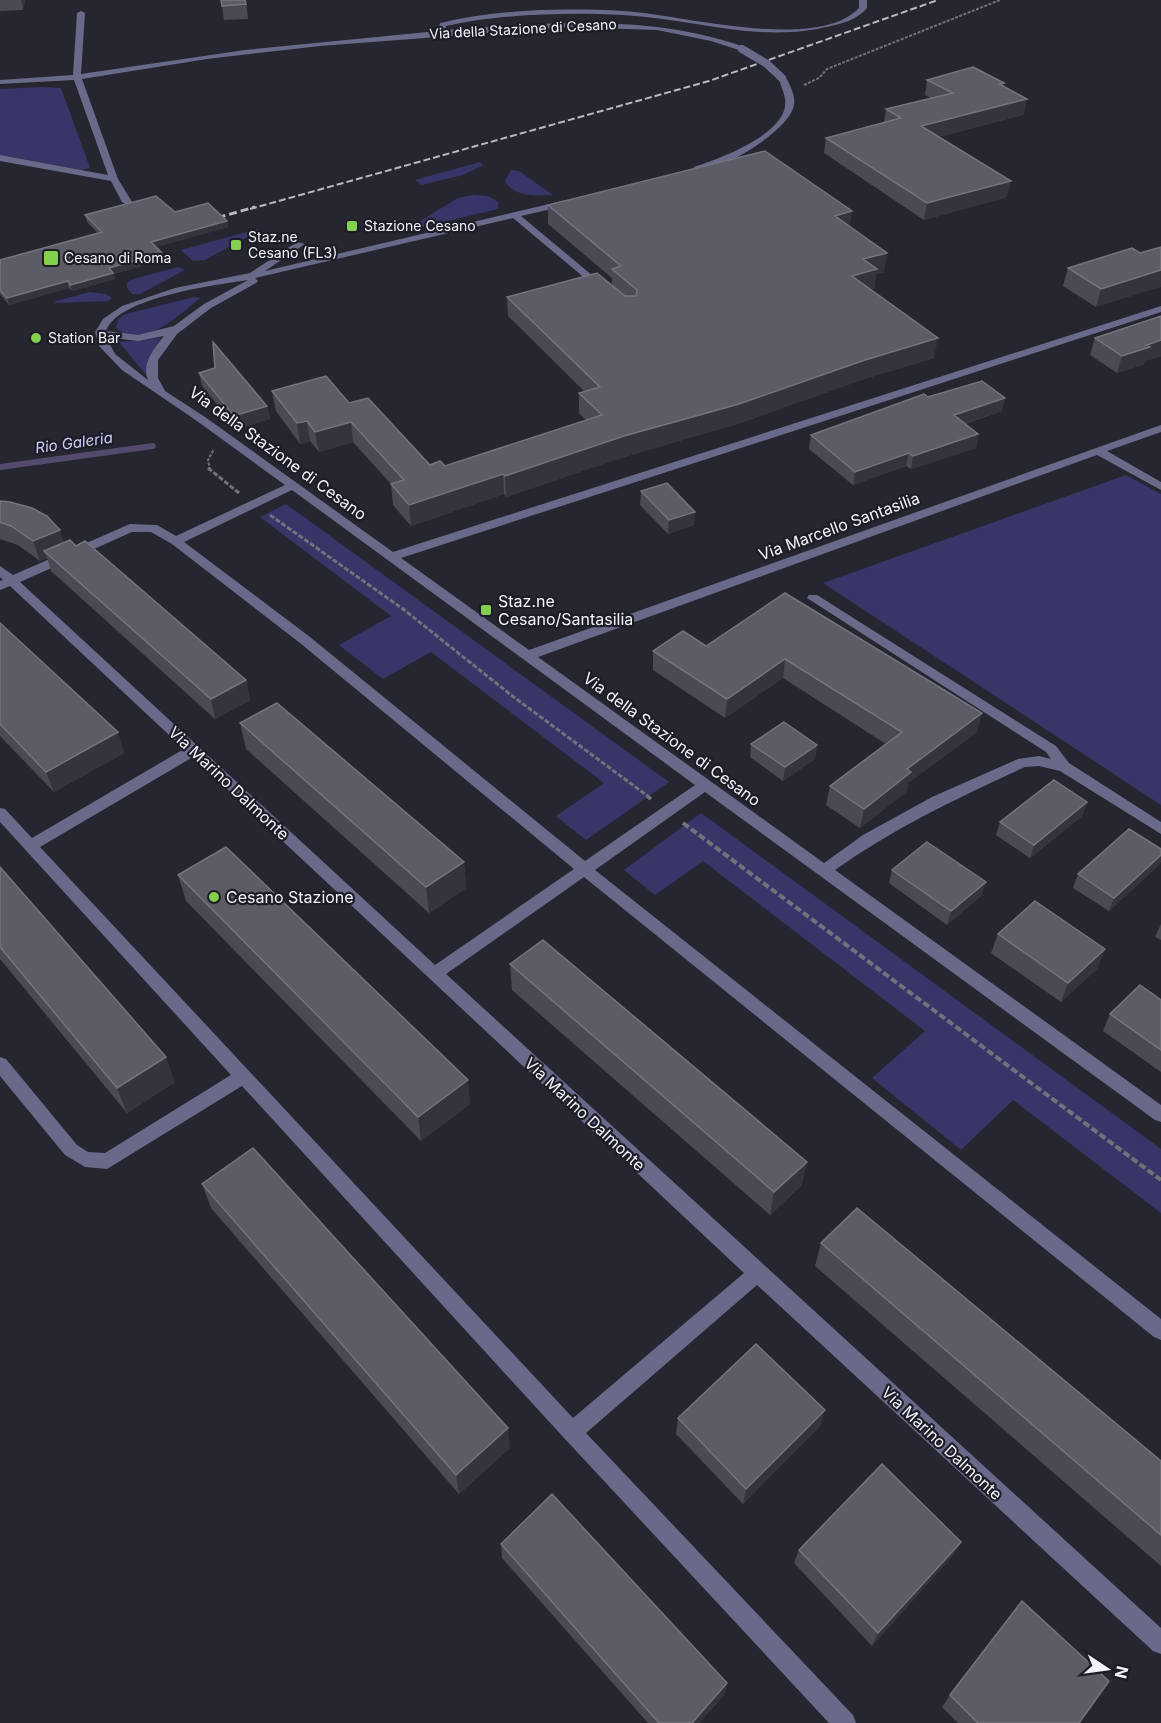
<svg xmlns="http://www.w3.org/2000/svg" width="1161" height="1723" font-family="Inter,sans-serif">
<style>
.green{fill:#383568}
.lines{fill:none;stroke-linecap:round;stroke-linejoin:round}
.stream{stroke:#524b6d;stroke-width:6}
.path-far2{stroke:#72727b;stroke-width:2;stroke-dasharray:3 1.5;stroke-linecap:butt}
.path-far1{stroke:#72727b;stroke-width:3;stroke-dasharray:5 2;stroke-linecap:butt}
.path{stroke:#72727b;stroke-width:4;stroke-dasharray:7 3;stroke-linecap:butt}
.minor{fill:#696a89;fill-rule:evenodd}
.rail-far1{stroke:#b9b9c1;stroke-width:2;stroke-dasharray:7 3;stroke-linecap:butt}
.rail{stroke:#b9b9c1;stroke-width:3;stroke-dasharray:8 4;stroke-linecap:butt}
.minor-bridge{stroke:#696a89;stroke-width:8}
.wall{fill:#4a4a55}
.shaded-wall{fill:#34343f}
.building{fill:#5c5c67;stroke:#74747e;stroke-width:1.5}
.poi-dot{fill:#84cf4d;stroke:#1c1d27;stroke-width:2}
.labels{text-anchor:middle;stroke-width:4.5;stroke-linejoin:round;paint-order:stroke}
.far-street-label{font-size:14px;fill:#f3f3fa;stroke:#1c1d27}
.far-poi-label{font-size:14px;fill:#f3f3fa;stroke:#1c1d27;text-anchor:start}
.far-water-label{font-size:15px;font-style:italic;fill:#cecff7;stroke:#1c1d27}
.street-label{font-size:16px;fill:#f3f3fa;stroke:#1c1d27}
.poi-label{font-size:16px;fill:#f3f3fa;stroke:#1c1d27;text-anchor:start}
</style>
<rect width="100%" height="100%" fill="#262630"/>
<!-- green -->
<path class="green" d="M41,87L61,88L90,168L82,170L0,155V89Z
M480,162L483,165L463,175L421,185L415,180Z
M511,170L519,171L553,195C537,196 514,197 505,181Z
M473,195L488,196L498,202V209L402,232L458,198Z
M258,229L260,230L205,260L193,261L181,250Z
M178,267L185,270L140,294H132L127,288V283L133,279Z
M90,292L106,294L112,298L108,301L54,303L56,301Z
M194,297L200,298C182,313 139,354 116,327L118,319L126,314Z
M161,338L149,356L146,375L119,342Z
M1126,475L1161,494V805L823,583Z
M286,504L669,782L586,840L556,816L604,783L431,652L383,679L339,645L391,616L260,517Z
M701,813L1161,1149V1213L1013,1100L961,1150L872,1078L925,1031L703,861L655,895L624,870Z"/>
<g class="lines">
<!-- stream -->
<path class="stream" d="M0,467L153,446"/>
<!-- path-far2 -->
<path class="path-far2" d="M804,85L819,78L827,69L1000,0
M210,470L208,460L214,449"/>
<!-- path-far1 -->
<path class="path-far1" d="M208,468L239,493
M270,515L403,609L511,695L649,797"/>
<!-- path -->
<path class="path" d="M647,796L651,799
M683,823L1161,1180"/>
<!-- minor -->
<path class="minor" d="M859,0H867V8C858,19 844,23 831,26C759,44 695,19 623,15C571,12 497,14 446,26L445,30C547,23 647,13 745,47V51H742L711,41L657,30L569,27L320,46L207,59L82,79L118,179L132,202L127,205L122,202L111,181L0,161V155L108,175L74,80L0,84V80L73,75L77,13L81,11L85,13L81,74L245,50L438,31L440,23C498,9 563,8 623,11C680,14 816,53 859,8Z
M779,76H785C791,87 798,99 792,111C781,135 719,173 694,171V167C719,159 779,137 785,107C787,93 779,87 779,76Z
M566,200L571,203L569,205L521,216L605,286V290H599L513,218L255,278L258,281L256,283L211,308L177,334L158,360V378L165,391L205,417L393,552L1161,306V312L401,558L529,650L1161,425V432L1107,451L1161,482V490L1097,455L538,657L824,863L863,835L932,797L1018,759L1039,756L1051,759L1046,752L807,598L809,595H817L1056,746L1069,763L1161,822V834L1060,771L1039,766L1025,767C959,797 894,828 835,870L1161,1105V1122L1155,1120L705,792L595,870L1161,1319V1340L1154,1337L584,877L446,974L1161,1628V1654L1153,1651L757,1285L586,1433L853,1715L856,1723H829L565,1439L242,1086L107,1169L85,1167L65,1155L0,1076V1057L6,1059L77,1145L88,1152L105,1153L231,1075L0,822V808L5,809L32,838L184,749L10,586L0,590V581L3,580L0,577V566L13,575L130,524L157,525L176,536L285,485L197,421L122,370L99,346L95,332L103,319L122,306L175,288L250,273L297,242L305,244L265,271ZM248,280L204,304L174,326L138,335L106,331C118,297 216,285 248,280ZM164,336C154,348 141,364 148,380L115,354L106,337L138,341ZM292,490L695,785L585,861L310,637L184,542ZM132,532H151L172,544L300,643L574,869L435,965L20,582ZM193,757L744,1273L573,1418L40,847Z"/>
<!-- rail-far1 -->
<path class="rail-far1" d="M250,209L709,81L938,0"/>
<!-- rail -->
<path class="rail" d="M206,221L255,207"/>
<!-- minor-bridge -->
<path class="minor-bridge" d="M742,49L767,64L782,78"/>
</g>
<!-- wall -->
<path class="wall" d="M0,0H25L23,10L0,11Z
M246,0L248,19L224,20L222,6Z
M927,80L1004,83L1003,87L1027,99L1023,115L938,137L1007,197L924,220L824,153L826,138L884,122L886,109L931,98L925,95Z
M548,205L850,227L884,272L876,274L874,289H871L934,358L861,380L737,424L624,457L506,497L504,494L411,526L393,505L391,484L353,442L319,452L310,441L300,444L276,411L272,391L349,403L430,465L445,466L586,420L579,413V393L584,391L508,316L507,297L612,285V278L548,224Z
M175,212L227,221L228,227L156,247L163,260L113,274L115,279L72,291L69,288L9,305L0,294V260L98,233L87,222L85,215Z
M1132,248L1096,307L1063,286L1068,268Z
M1161,316V356L1145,361L1144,364L1117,373L1090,355L1095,338Z
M199,373L267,406L270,419L237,429L202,386Z
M928,397L1002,411L965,424L978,434L976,448L911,469L906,466L853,485L809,449L811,435Z
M641,491L694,525L668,534L640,505Z
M0,501L64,542L76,546L246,680L250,700L215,719L51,571L47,558L40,561L18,545L0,539Z
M785,593L977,732L908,783L907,791L860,828L826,805L830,786L886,744L783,678L725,718L653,670V651L706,646Z
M0,623L124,753L54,792L0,736Z
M240,723L464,862L466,888L429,913L246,749Z
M751,744L817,745L815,759L783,781L750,757Z
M1087,802L1082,816L1030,858L996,835L1000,822Z
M1161,849V861L1159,865L1109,911L1073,888L1078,874Z
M0,867L175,1082L127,1113L0,959Z
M892,870L982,895L947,925L889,883Z
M178,875L470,1104L421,1141L186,901Z
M1161,924V940L1155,937Z
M998,934L1105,949L1097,969L1061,1002L991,953Z
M510,964L802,1185L770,1215L512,990Z
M1161,1000V1072L1103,1031L1110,1014Z
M202,1184L510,1448L459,1494L211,1208Z
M821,1243L1161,1461V1566L815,1266Z
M678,1418L820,1426L743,1504L676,1434Z
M961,1542L953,1555L872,1646L794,1563L799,1550Z
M501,1544L727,1683L724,1695L699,1723H648L502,1558Z
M950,1695L1079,1723H958L942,1707Z"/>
<!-- shaded-wall -->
<path class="shaded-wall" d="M21,0H25L23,10Z
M1027,99L1023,115L918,142L921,126Z
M1011,181L1007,197L924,220L927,203Z
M852,211L849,230L835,216Z
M227,221L228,227L153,248L151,242Z
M162,253L163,260L113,274L115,279L72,291L70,285L109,268Z
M887,253L884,272L876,274L874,289L850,296L852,276L863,259Z
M1161,270V287L1096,307L1101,289Z
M68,281L69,288L9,305L7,298Z
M938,338L934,358L861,380L737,424L624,457L506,497L505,476L624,436L865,360Z
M1161,340V356L1145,361L1144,364L1117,373L1122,356L1147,345Z
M1005,398L1002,411L951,428L954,415Z
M267,406L270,419L237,429L234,416Z
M307,421L310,441L300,444L297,423Z
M351,422L353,442L319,452L315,432Z
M978,434L976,448L911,469L913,456Z
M909,453L906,466L853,485L855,472Z
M503,474L504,494L411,526L409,505Z
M695,512L694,525L668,534L669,520Z
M60,530L66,549L44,551L47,558L40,561L33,541Z
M785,659L783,678L725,718L727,699Z
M246,680L250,700L215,719L211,699Z
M982,713L977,732L908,783L907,791L860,828L864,809L907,769Z
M118,732L124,753L54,792L46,772Z
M817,745L815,759L783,781L785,767Z
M1087,802L1082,816L1030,858L1034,845Z
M1161,855V861L1159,865L1109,911L1114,898Z
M464,862L466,888L429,913L426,887Z
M986,882L982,895L947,925L951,911Z
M1105,949L1097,969L1061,1002L1068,983Z
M166,1057L175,1082L127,1113L117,1088Z
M468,1080L470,1104L421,1141L418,1117Z
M807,1162L802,1185L770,1215L774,1192Z
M825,1410L820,1426L743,1504L746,1489Z
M508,1428L510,1448L459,1494L456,1475Z
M961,1542L953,1555L872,1646L878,1633Z
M727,1683L724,1695L699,1723H692Z"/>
<!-- building -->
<path class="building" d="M221,0H245L246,4L222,6Z
M973,67L1004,83L999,84L1027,99L921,126L1011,181L927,203L826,138L901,118L886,109L953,93L927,80Z
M765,151L852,211L835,216L887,253L863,259L877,269L852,276L938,338L865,360L739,404L624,436L505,476L503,474L409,505L391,484L404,480L351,422L315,432L307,421L297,423L272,391L326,376L349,403L368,398L430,465L440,461L445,466L602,415L579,393L600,387L507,297L597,273L625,296H636L637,290L612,269L621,266L548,205Z
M156,196L175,212L208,203L227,221L151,242L162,253L109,268L113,273L70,285L68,281L7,298L0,290V260L102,232L85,215Z
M1161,247V270L1101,289L1068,268L1132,248L1140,253Z
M1161,316V340L1147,345L1150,347L1122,356L1095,338Z
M213,342L267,406L234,416L199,373L215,368Z
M982,381L1005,398L954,415L978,434L913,456L909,453L855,472L811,435L924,394L928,397Z
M667,483L695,512L669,520L641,491Z
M0,501L10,502L32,508L47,516L60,530L33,541L11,526L0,522Z
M70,540L76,546L85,541L246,680L211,699L44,551Z
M785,593L982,713L907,769L911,772L864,809L830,786L902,732L785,659L727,699L653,651L683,631L706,646Z
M0,623L118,732L46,772L0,724Z
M277,703L464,862L426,887L240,723Z
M784,722L817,745L785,767L751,744Z
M1054,780L1087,802L1034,845L1000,822Z
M1129,829L1161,849V855L1114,898L1078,874Z
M927,842L986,882L951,911L892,870Z
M226,847L468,1080L418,1117L178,875Z
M0,867L166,1057L117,1088L0,947Z
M1035,901L1105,949L1068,983L998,934Z
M543,940L807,1162L774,1192L510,964Z
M1140,985L1161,1000V1050L1110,1014Z
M253,1148L508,1428L456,1475L202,1184Z
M857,1208L1161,1461V1535L821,1243Z
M756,1344L825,1410L746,1489L678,1418Z
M882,1464L961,1542L878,1633L799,1550Z
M552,1494L727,1683L692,1723H659L501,1544Z
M1022,1601L1109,1681L1079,1723H978L950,1695Z"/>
<!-- markers -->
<g class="poi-dot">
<rect x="346" y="220" width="12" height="12" rx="3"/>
<rect x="230" y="239" width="12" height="12" rx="3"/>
<rect x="43" y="250" width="16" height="16" rx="3"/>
<circle cx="36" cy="338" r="6"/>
<rect x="480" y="604" width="12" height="12" rx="3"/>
<circle cx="214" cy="897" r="6"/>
</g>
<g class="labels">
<!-- far-street labels -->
<g class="far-street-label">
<text transform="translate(523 29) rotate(-3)" y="5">Via della Stazione di Cesano</text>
</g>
<!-- far-poi labels -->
<g class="far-poi-label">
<text x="364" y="231">Stazione Cesano</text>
<text x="248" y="242">Staz.ne<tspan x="248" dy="16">Cesano (FL3)</tspan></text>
<text x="64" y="263">Cesano di Roma</text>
<text x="48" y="343">Station Bar</text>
</g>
<!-- far-water labels -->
<g class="far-water-label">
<text transform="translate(74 443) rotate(-8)" y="5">Rio Galeria</text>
</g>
<!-- street labels -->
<g class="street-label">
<text transform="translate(278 453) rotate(36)" y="6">Via della Stazione di Cesano</text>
<text transform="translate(839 526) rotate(-20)" y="6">Via Marcello Santasilia</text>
<text transform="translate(672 739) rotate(36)" y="6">Via della Stazione di Cesano</text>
<text transform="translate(229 783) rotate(43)" y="6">Via Marino Dalmonte</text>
<text transform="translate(585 1114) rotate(43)" y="6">Via Marino Dalmonte</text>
<text transform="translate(942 1443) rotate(43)" y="6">Via Marino Dalmonte</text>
</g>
<!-- poi labels -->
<g class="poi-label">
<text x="498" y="607">Staz.ne<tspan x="498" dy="18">Cesano/Santasilia</tspan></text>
<text x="226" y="903">Cesano Stazione</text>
</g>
</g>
<!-- north arrow -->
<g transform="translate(1107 1669) rotate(103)" stroke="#1c1d27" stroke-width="4.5" paint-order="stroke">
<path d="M0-4.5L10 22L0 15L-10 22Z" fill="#f3f3fa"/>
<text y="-9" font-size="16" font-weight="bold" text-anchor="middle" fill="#f3f3fa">N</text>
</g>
</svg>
